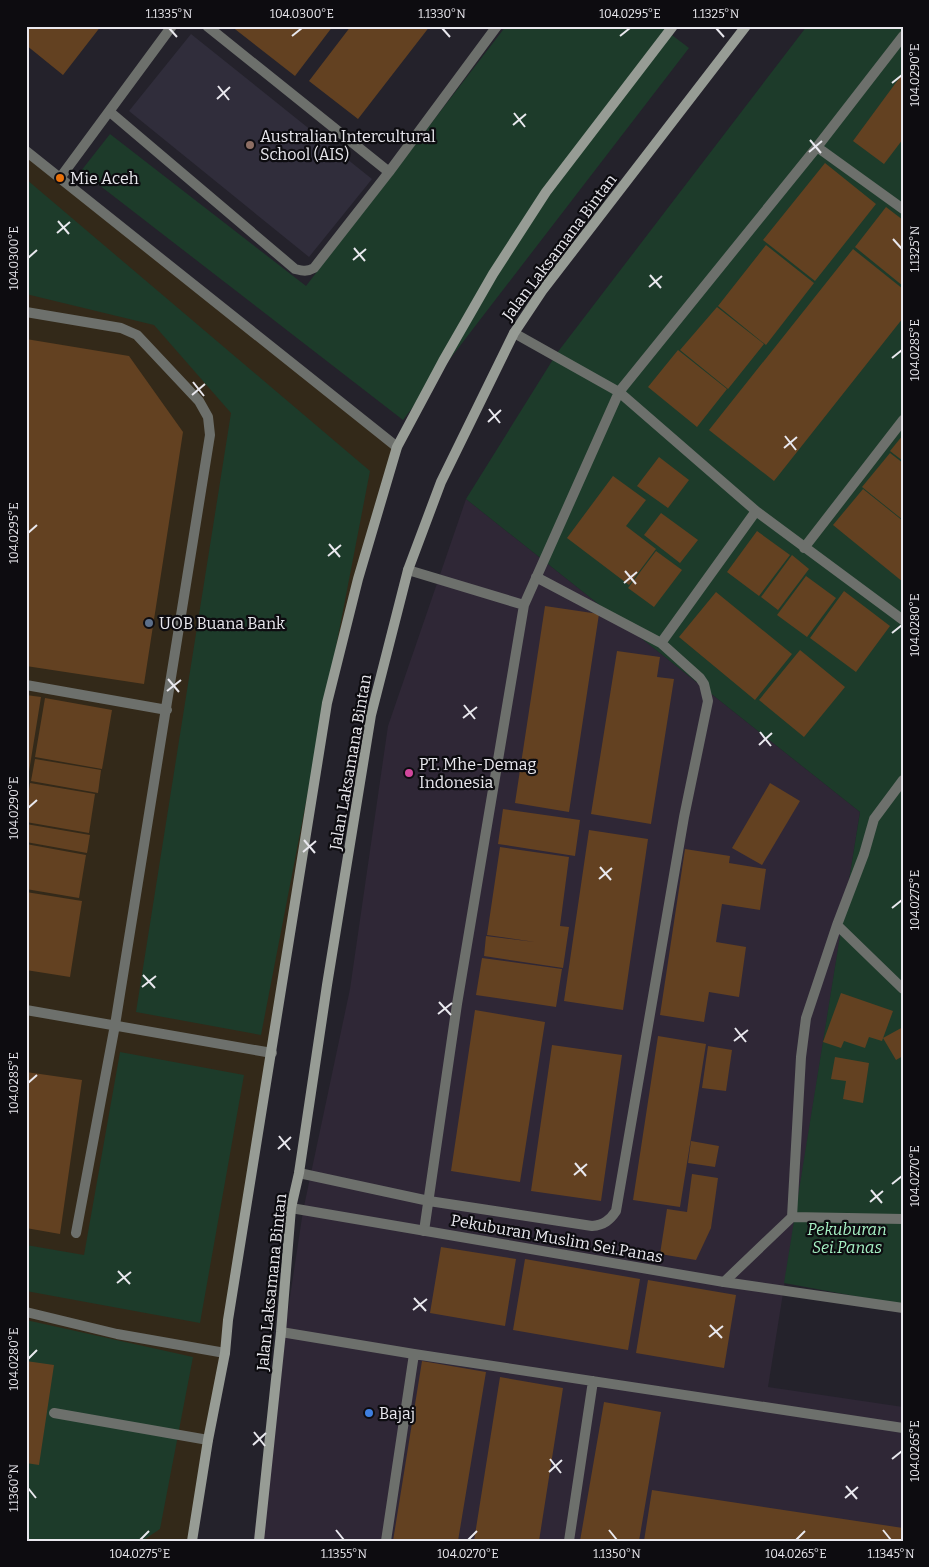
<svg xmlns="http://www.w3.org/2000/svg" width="929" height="1567" font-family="Bitter,serif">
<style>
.commercial{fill:#332919}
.industrial{fill:#2f2736}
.built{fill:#302d3b}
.green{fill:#1d3b2a}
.building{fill:#634121}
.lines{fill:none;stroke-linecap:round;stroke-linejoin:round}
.service{stroke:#6d706c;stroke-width:10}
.minor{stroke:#6d706c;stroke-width:10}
.tertiary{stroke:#6d706c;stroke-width:10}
.secondary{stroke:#979c95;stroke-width:10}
.ticks{fill:none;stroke:#e9e8ee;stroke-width:2}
.education-dot{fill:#8d6e63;stroke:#0d0c10;stroke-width:2}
.food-dot{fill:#e8710a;stroke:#0d0c10;stroke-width:2}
.service-dot{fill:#5c6f8a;stroke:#0d0c10;stroke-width:2}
.hotel-dot{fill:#d1479c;stroke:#0d0c10;stroke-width:2}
.shop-dot{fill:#3f7fe0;stroke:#0d0c10;stroke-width:2}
.labels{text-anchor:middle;stroke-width:4.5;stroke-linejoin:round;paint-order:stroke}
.poi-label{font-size:16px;fill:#e9e8ee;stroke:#0d0c10;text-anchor:start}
.street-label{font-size:16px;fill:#e9e8ee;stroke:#0d0c10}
.park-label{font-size:16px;font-style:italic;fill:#a6f1c4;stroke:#0d0c10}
.neatline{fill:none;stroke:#e9e8ee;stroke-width:2}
.ticks-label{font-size:12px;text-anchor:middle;fill:#e9e8ee}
</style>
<rect width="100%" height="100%" fill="#24222b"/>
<!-- commercial -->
<path class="commercial" d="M26,151L397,447L327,703L192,1541H26Z"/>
<!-- industrial -->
<path class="industrial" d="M466,499L860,812L768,1387L903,1407V1541H253L303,1211L350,989L388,726Z"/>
<!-- built -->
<path class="built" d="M191,34L372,179L309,257L129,111Z"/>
<!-- green -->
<path class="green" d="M506,26H660L689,48L403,420L81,171L110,134L306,286Z
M807,26H903V1305L784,1283L860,812L466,499L557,353Z
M26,179L370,471L261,1035L136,1012L231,413L154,325L26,294Z
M120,1052L244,1075L200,1323L26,1291V1245L84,1255Z
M26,1320L193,1357L160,1529L142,1541H26Z"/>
<!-- building -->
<path class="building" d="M26,26H101L63,75L26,45Z
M231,26H333L295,76Z
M351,26H430L358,119L309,81Z
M903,73V139L884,164L853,141Z
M825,163L876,204L815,281L763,240Z
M886,207L903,220V286L855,247Z
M766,245L814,283L766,345L718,306Z
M853,249L903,289V318L774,481L709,430Z
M717,307L764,344L728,389L680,350Z
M26,339L129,356L183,432L144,684L26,666Z
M678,350L727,389L697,427L648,387Z
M903,435V461L890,451Z
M890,453L903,463V520L862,487Z
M659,457L689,480L668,508L637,486Z
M613,476L646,500L626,526L656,549L629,585L567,538Z
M863,489L903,521V582L833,525Z
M661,513L698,540L680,563L644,535Z
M757,531L790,555L759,596L727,572Z
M656,551L682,570L654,607L628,588Z
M792,555L809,569L778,610L761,597Z
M806,576L836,598L807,637L777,615Z
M844,591L890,626L856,672L810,638Z
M716,592L792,654L755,700L679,637Z
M545,606L599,614L569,812L515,803Z
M800,650L845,687L804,737L759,700Z
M617,651L660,657L657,677L674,679L651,824L591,814Z
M26,695L41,697L27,784H26Z
M45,698L112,710L102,769L35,757Z
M35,759L101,770L98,793L31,781Z
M30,783L95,794L89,833L26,822V808Z
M770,783L800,801L762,865L732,848Z
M503,809L580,820L575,856L498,844Z
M26,824L90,835L87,853L26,842Z
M589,830L648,839L623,1010L564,1001Z
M26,844L86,855L79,898L26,889Z
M500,847L569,857L560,926L569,927L563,968L484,956L486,936L535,942L487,935Z
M685,849L730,856L729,863L766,869L760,910L722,904L716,942L746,947L739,997L709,992L704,1022L660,1015Z
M26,892L82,901L70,977L26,970Z
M482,958L562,969L556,1007L476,995Z
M841,993L893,1011L882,1041L869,1037L865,1048L844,1041L841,1048L823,1042Z
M475,1010L545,1022L520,1182L451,1171Z
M903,1027V1056L896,1060L883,1038Z
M658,1036L706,1044L680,1207L633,1200Z
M552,1045L622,1055L601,1201L531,1191Z
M708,1046L732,1050L726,1091L702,1088Z
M835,1057L869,1063L863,1103L843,1099L846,1081L831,1079Z
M26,1072L82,1080L60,1234L26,1228Z
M691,1141L719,1146L715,1167L688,1163Z
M692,1174L718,1178L711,1228L696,1260L660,1254L667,1209L687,1212Z
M441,1247L516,1259L505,1326L430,1313Z
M525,1259L640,1279L628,1350L513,1330Z
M648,1280L736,1295L724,1368L636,1353Z
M26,1361L54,1365L39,1465L26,1463Z
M422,1361L486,1372L458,1541H393Z
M500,1377L563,1388L539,1541H474Z
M604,1402L661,1412L639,1541H580Z
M652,1490L903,1528V1541H644Z"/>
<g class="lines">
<!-- service -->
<path class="service" d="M207,26L389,172
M110,112L295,269C303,271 307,272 314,268L389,172L497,26
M817,147L903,209
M60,178L172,26
M26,312L121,328L137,335L199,401L208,417L210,435L115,1025L76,1233
M514,333L619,392L756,511L903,620
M804,548L903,420
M408,570L524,605
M661,643L756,511
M26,685L167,710
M837,925L864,854L874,819L903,780
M26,1010L272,1053
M299,1173L429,1201L592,1226C604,1225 610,1220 616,1211L684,817L708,701L704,684L700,678L661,643L536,577
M792,1217L801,1057L806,1018L837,925L903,989
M424,1231L457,1004L524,605L619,392L817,147L903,36
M724,1282L792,1217L903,1219
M281,1332L414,1354L903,1428
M54,1413L208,1440
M386,1541L414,1354
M569,1541L593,1381"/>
<!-- minor -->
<path class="minor" d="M291,1208L724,1282L903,1308
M26,1312L117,1334L225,1353"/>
<!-- tertiary -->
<path class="tertiary" d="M26,151L397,447"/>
<!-- secondary -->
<path class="secondary" d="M192,1541L208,1440L225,1353L228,1320L327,703L358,579L397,447L443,361L493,274L546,192L673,26
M259,1541L281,1332L291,1208L299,1173L327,985L371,715L408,570L441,482L514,333L542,291L746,26"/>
</g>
<!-- ticks -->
<path class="ticks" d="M169,28L177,37M442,28L450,37M716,28L724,37M292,36L302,28M620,36L630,28M892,83L902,75M218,86L229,100M217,99L230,87M514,113L525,127M513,125L526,114M810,140L821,153M809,152L822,141M58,221L69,234M57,233L70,222M893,239L902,249M354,248L365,261M28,258L37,250M353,260L366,249M650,275L661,288M649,287L662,276M892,358L902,350M193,382L204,396M192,395L205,384M489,409L500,423M488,422L501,410M785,436L796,450M784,448L797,437M28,533L37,525M329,544L340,557M328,556L341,545M625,571L636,584M624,583L637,572M892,633L902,625M168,679L179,692M167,691L181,680M464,705L475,719M463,718L477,707M760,732L771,746M759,745L772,733M28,808L37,800M304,840L315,853M303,852L316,841M600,867L611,880M599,879L612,868M892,908L902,900M143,975L155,988M142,987L156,976M439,1002L451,1015M438,1014L452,1003M735,1028L746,1042M734,1041L748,1030M28,1083L37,1075M279,1136L290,1150M278,1149L291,1137M575,1163L586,1176M574,1175L587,1164M892,1184L902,1176M871,1190L882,1203M870,1202L883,1191M118,1271L130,1284M117,1283L131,1272M414,1298L426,1311M413,1310L427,1299M710,1325L722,1338M709,1337L723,1326M28,1359L37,1350M254,1432L265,1446M253,1445L266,1433M550,1459L561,1473M892,1459L902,1451M549,1472L562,1460M846,1486L857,1499M28,1488L36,1498M845,1498L858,1487M336,1530L344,1540M609,1530L617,1540M883,1530L891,1540M140,1540L149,1531M468,1540L477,1531M796,1540L805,1531"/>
<!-- markers -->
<circle class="education-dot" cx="250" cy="145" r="5"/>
<circle class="food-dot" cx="60" cy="178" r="5"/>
<circle class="service-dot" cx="149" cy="623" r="5"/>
<circle class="hotel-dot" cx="409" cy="773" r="5"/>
<circle class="shop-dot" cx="369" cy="1413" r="5"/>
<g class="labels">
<!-- poi labels -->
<g class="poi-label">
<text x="260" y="142">Australian Intercultural<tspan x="260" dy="18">School (AIS)</tspan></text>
<text x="70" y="184">Mie Aceh</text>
<text x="159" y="629">UOB Buana Bank</text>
<text x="419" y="770">PT. Mhe-Demag<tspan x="419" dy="18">Indonesia</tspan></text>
<text x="379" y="1419">Bajaj</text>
</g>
<!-- street labels -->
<g class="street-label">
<text transform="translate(559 247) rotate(-53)" y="6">Jalan Laksamana Bintan</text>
<text transform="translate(350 762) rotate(-80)" y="6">Jalan Laksamana Bintan</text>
<text transform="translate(557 1238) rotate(10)" y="6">Pekuburan Muslim Sei.Panas</text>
<text transform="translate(271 1282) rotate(-84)" y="6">Jalan Laksamana Bintan</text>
</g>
<!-- park labels -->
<g class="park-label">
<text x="847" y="1235">Pekuburan<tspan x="847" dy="18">Sei.Panas</tspan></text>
</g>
</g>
<!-- border -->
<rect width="929" height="1567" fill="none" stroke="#0d0c10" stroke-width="55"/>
<rect x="28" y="28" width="874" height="1512" class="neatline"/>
<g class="ticks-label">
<text x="169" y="18">1.1335°N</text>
<text x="302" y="18">104.0300°E</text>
<text x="442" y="18">1.1330°N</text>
<text x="630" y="18">104.0295°E</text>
<text x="716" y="18">1.1325°N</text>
<text transform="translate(915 75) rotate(-90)" y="4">104.0290°E</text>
<text transform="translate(915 249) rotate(-90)" y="4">1.1325°N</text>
<text transform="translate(14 258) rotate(-90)" y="4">104.0300°E</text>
<text transform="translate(915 350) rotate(-90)" y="4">104.0285°E</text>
<text transform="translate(14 533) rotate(-90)" y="4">104.0295°E</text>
<text transform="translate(915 625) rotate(-90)" y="4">104.0280°E</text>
<text transform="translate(14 808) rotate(-90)" y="4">104.0290°E</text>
<text transform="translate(915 900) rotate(-90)" y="4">104.0275°E</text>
<text transform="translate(14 1083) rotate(-90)" y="4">104.0285°E</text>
<text transform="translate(915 1176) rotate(-90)" y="4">104.0270°E</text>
<text transform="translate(14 1359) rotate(-90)" y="4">104.0280°E</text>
<text transform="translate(915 1451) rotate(-90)" y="4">104.0265°E</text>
<text transform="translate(14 1488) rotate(-90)" y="4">1.1360°N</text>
<text x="140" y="1558">104.0275°E</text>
<text x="344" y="1558">1.1355°N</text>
<text x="468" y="1558">104.0270°E</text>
<text x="617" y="1558">1.1350°N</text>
<text x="796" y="1558">104.0265°E</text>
<text x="891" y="1558">1.1345°N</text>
</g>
</svg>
